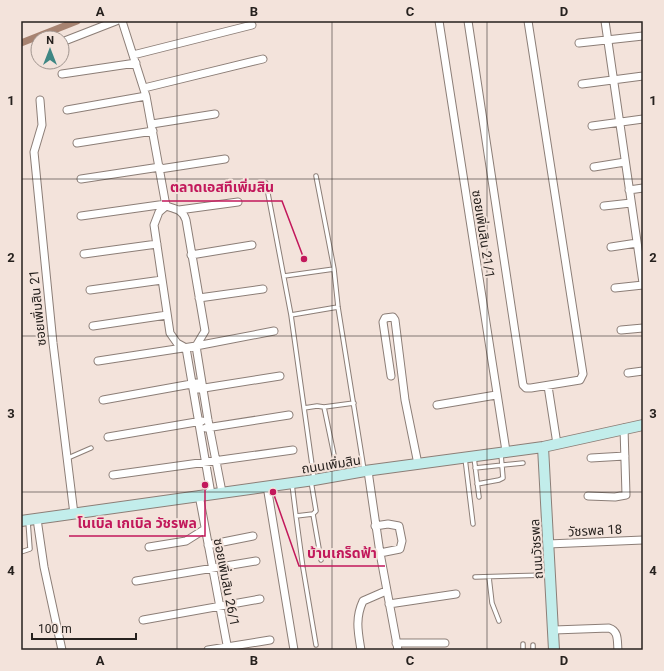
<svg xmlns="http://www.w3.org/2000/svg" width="664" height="671" font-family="Roboto,'Noto Sans Thai',sans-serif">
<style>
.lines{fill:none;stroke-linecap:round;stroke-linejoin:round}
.canal{stroke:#a78371;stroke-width:7}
.lane-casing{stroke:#8c7e77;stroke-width:5.5}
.street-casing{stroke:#8c7e77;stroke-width:9}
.secondary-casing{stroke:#8c7e77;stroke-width:12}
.lane{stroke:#fff;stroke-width:3.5}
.street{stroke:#fff;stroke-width:7}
.secondary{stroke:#c2edeb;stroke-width:10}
.grid{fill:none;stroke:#26211e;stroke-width:1;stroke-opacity:0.55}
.labels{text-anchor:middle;stroke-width:4;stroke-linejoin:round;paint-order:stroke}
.street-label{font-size:13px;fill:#26211e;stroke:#f3e3db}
.leader{fill:none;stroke:#c2185b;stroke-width:1.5}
.callout-dot{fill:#c2185b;stroke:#f3e3db;stroke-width:1.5}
.callout-label{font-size:14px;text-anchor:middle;font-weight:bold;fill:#c2185b;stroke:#f3e3db;stroke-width:4;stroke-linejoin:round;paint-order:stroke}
.neatline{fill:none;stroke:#26211e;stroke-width:1.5}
.grid-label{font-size:13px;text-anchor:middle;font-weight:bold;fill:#26211e}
</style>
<rect width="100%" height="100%" fill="#f3e3db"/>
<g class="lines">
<!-- canal -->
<path class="canal" d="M21,43L77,21"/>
<defs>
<path id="lane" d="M316,176L334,269L338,307L364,470
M266,183L291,315L314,479
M284,276L334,269
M291,315L338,307
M324,407L334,455
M304,408L317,406L324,407L354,403
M474,457L479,497
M68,458L91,448
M465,458L473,524
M475,468L523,463
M311,481L316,511L313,514L296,516L303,568L316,645
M292,484L296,516
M477,484L499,480L503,478L501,454
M313,514L321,560
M21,552L30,549L28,521
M475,577L548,575
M489,577L492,603L499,621
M523,644V650
M533,645V650"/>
<path id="street" d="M122,21L146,96L166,206
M439,21L506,451
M468,21L523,385L526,388H531L580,380L583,374L528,21
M605,21L643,283
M62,42L116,21
M579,43L643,36
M133,55L252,25
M62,74L136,63
M582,84L643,76
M144,88L263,59
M40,100L42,125L34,152L53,343L74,514
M67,110L146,96
M152,124L215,114
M592,126L643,119
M77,143L153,131
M594,167L625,162
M160,169L225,159
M81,179L160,167
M629,190L643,188
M604,206L631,203
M179,210L238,202
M81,216L166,204
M611,247L637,243
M84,254L157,244
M191,255L252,245
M615,288L643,285
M90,290L162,280
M199,298L263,289
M93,326L167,315
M621,330L643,328
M186,348L177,343L170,333L154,225L159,212L166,206C176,209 183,210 186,220L205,331L196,346L208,420L222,492
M186,348L211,494
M98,361L196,346L274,331
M628,373L643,371
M391,376L383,322L385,318L393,317L395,320L405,400L418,464
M548,386L557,444
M198,389L280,376
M103,400L197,383
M437,405L496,395
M206,428L289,415
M108,437L202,421
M591,458L625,456
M368,471L380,553L398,650
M113,475L293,450
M267,486L294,650
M199,495L228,650
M588,496L615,497L626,495L624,428
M37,519L44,567L62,650
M375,526L388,524L399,526L402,541L400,549L380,553
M548,544L643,540
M208,545L253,536
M149,547L186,541L205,529
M136,581L256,561
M389,604L456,594
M143,620L260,599
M554,630L609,628C619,631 617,641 618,650
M396,643H445
M208,650L270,640
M361,650C358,632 355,618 363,601L386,591"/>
<path id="secondary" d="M543,447L554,650
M21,521L314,480L365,471L543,447L643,425"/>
</defs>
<!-- lane casing -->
<use href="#lane" class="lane-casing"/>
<!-- street casing -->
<use href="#street" class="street-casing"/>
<!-- secondary casing -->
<use href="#secondary" class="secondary-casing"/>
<!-- lane -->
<use href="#lane" class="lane"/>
<!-- street -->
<use href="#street" class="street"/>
<!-- secondary -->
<use href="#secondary" class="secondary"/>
</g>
<!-- grid -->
<path class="grid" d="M177,21V650M332,21V650M487,21V650M21,179H643M21,336H643M21,492H643"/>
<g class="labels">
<!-- street labels -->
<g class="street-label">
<text transform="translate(484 234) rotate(81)" y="5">ซอยเพิ่มสิน 21/1</text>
<text transform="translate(37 308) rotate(-96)" y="5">ซอยเพิ่มสิน 21</text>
<text transform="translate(331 464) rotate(-9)" y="5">ถนนเพิ่มสิน</text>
<text transform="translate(595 530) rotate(-3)" y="5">วัชรพล 18</text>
<text transform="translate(536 549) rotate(-94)" y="5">ถนนวัชรพล</text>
<text transform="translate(227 582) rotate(79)" y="5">ซอยเพิ่มสิน 26/1</text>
</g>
</g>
<!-- callouts -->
<path class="leader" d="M304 259L282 201H162M205 485L205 536H69M273 492L299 566H385"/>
<g class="callout-dot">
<circle cx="304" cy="259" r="4"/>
<circle cx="205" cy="485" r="4"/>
<circle cx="273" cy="492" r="4"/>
</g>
<g class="callout-label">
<text x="222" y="192">ตลาดเอสทีเพิ่มสิน</text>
<text x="137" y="528">โนเบิล เกเบิล วัชรพล</text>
<text x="342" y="558">บ้านเกร็ดฟ้า</text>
</g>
<!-- border -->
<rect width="664" height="671" fill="none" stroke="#f3e3db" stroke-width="44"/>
<!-- north arrow -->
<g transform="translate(50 50)"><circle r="19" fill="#f3e3db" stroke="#a1958f"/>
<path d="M0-3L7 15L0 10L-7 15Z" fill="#3f8784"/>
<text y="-6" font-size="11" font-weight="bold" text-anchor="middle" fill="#26211e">N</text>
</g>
<!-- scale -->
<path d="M32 633v6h104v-6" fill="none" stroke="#26211e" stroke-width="2"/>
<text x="38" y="633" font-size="12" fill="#26211e" stroke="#f3e3db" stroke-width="3" paint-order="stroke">100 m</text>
<rect x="22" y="22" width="620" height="627" class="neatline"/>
<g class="grid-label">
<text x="100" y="16">A</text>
<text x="254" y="16">B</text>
<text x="410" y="16">C</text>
<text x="564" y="16">D</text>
<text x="11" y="105">1</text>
<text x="653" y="105">1</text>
<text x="11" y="262">2</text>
<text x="653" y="262">2</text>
<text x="11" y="418">3</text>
<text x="653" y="418">3</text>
<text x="11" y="575">4</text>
<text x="653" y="575">4</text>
<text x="100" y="665">A</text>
<text x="254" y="665">B</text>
<text x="410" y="665">C</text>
<text x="564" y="665">D</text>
</g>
</svg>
